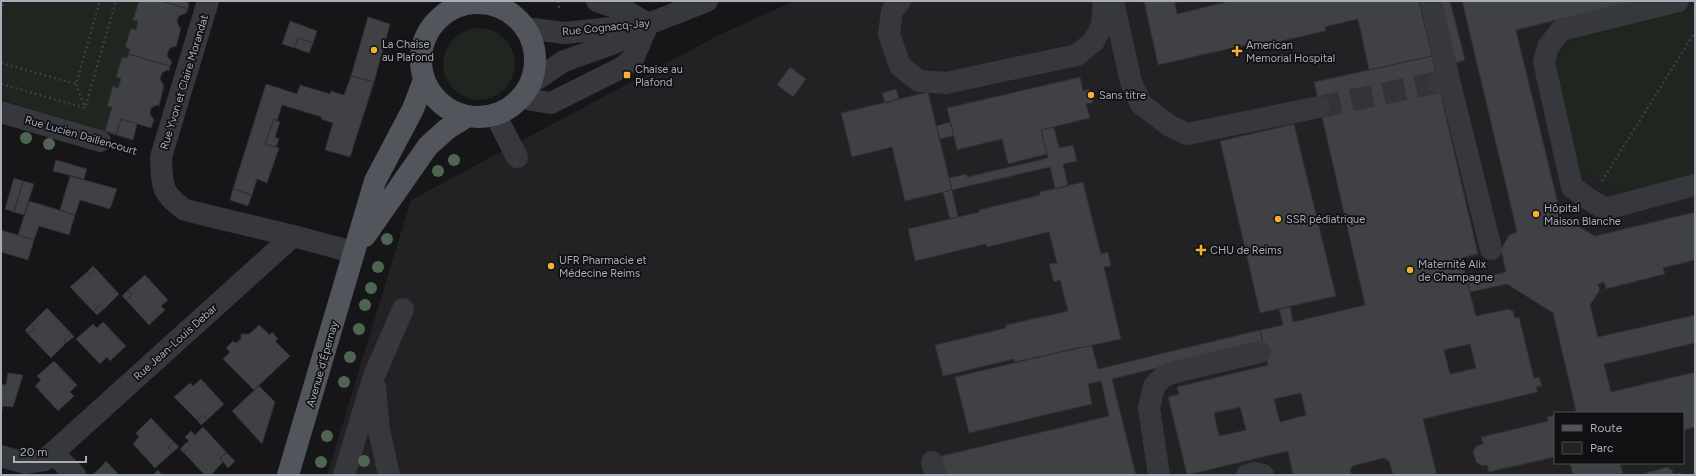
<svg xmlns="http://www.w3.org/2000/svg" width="1696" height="476" font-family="Figtree,sans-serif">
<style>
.built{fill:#222225;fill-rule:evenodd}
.green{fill:#1e261f}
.building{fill:#404145;stroke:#303034;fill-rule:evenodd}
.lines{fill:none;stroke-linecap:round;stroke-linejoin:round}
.minor-tunnel{stroke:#333438;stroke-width:22;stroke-dasharray:22 11;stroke-linecap:butt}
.path{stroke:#3d3f44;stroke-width:2.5;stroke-dasharray:2 3;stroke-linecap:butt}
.minor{stroke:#37383d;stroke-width:22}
.major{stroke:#53555c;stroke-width:22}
.tree{fill:#506452}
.poi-dot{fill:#f2b134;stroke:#111113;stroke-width:1.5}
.labels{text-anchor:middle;stroke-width:3.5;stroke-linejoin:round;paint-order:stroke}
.street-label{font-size:11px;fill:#a8adb8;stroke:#111113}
.poi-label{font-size:11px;fill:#a8adb8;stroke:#111113;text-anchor:start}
</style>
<rect width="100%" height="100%" fill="#161618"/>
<!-- built -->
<path class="built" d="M794,1H1695V475H327L411,200L719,35ZM1555,413H1683V463H1555Z"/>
<!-- green -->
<path class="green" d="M1,1H139L133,20L138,21L136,30L131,28L125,47L130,49L118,88L113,86L107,106L112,107L105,131L1,100Z
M1679,11L1695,20V177L1629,193L1576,166L1554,67L1578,37Z
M443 64a36 36 0 1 1 72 0a36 36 0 1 1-72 0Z"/>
<!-- building -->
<path class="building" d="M139,1H162L188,9L186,13L179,16L177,21L179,27L181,28L176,47L174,46L169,49L167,56L172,62L170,66L128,54L130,49L125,47L131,28L136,30L138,21L133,20Z
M162,1H186L189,4L188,9Z
M1144,1H1182L1175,3L1177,14L1230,1H1419L1432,56L1369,70L1358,19L1325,27L1326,31L1255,47L1254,43L1158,65Z
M1440,1H1450L1465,60L1456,63Z
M1462,1H1636L1516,30L1561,216L1595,236L1695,212V260L1663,268L1665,274L1606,289L1604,282L1598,284L1600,290L1590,305L1598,337L1695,315V343L1604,364L1611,392L1695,372V427L1683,430V413H1566L1576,411L1553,313L1507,284L1470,292L1466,281L1506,272L1501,249L1509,235L1517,232Z
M368,17L390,24L374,82L351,76Z
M290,21L317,31L313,43L298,38L295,48L282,44Z
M298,38L313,43L309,53L295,48Z
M128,54L170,66L169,71L167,70L162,73L160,79L163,85H164L159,106L157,105L151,108L150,114L154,120L151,128L121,119L116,135L105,131L112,107L107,106L113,86L118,88L121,79L116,77L122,57L127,58Z
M1432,56L1478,254L1461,258L1476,316L1508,309L1513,311L1515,318L1519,317L1534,378L1539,377L1542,386L1536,387L1538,392L1423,419L1437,475H1393L1389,461L1384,458L1353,466L1350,470L1352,475H1293L1288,451L1187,475L1168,397L1179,394L1177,387L1268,365L1260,330L1283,325L1279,309L1290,307L1293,322L1365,305L1314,82ZM1470,344L1476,368L1450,374L1444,350ZM1301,393L1306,415L1280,422L1274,399ZM1240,407L1246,430L1219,436L1214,413Z
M790,67L806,79L793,97L777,85Z
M351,76L374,82L350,157L325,150L333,123L321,119L322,117L282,105L277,121L274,119L265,144L279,148L267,183L257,179L252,195L233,189L266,84L297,94L300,85L330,94L331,91L344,95Z
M1080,77L1083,91L1089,89L1091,95L1093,103L1086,104L1090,118L1041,130L1047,154L1008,164L1002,139L957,150L947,108Z
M896,89L899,99L885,103L882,93Z
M928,92L952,190L905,201L892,147L852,157L841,113Z
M121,119L137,124L133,140L116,135Z
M274,119L280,122L275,137L279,139L276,147L265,144Z
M950,122L954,136L940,139L936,126Z
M1294,124L1336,296L1260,313L1220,141Z
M1054,127L1059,148L1073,145L1077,161L1063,164L1068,186L1055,189L1050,167L952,190L949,178L967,174V177L1048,158L1041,130Z
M56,160L87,169L84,179L53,171Z
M70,176L117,189L110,209L80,200L75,215L60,210Z
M14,178L23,181L14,212L5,209Z
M23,181L34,184L24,215L14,212Z
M1083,182L1101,254L1108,252L1111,266L1104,267L1121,339L1015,362L1014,359L943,376L935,345L1006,328V325L1068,311L1060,280L1054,282L1049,264L1057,263L1049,232L987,247L986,244L915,261L908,229L979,212V210L1040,195V192Z
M233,189L252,195L248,206L230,200Z
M952,190L958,217L950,219L943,192Z
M29,201L75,215L69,235L39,226L34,240L18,235Z
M1,230L34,240L28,260L1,252Z
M93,266L96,269L90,275L87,272Z
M96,269L119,294L104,309L100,305L93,311L70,287L87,272L90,275Z
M145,275L168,300L161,306L165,310L149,325L126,300L132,295L128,290Z
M128,290L132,295L126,300L122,296Z
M100,305L104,309L97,315L93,311Z
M47,308L71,333L64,340L66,343L51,358L28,334L35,328L31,324Z
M103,322L126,346L110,361L107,357L100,364L76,339L93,324L97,328Z
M31,324L35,328L28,334L25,330Z
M259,325L270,335L272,332L278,339L275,341L290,356L254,390L223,359L230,352L226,348L233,341L236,343L241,339V334H249Z
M1260,330L1263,342L1112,379L1136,475H946L941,456L1109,416L1101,381L1088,384L1092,404L969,433L955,377L1077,348L1092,346L1098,369Z
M71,333L74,337L66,343L64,340Z
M54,361L77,385L70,392L74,396L58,411L35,386L41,380L37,376Z
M8,373L23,375L13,407L3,406L1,414V384L6,385Z
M201,379L224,404L207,420L203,415L197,420L174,397L190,383L193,386Z
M259,386L275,402L262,444L232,411Z
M203,415L207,420L201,425L197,420Z
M1555,415V457L1489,472L1487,465L1482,466L1476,462L1473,452L1476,446L1483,444L1481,437L1548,421L1547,417Z
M151,418L174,442L168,447L173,452L155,468L133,444L139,437L136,433Z
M203,427L227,453L220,458L223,462L211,475H205L184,453L191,446L187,442L189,441L185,437L191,431L195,435Z
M174,442L179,447L173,452L168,447Z
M187,442L191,446L184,453L180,449Z
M227,453L235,461L228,468L220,458Z
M106,461L119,475H92L101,467Z
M1570,463H1620L1623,475H1573Z
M1667,467L1673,471V474L1681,473L1682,475H1639Z
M158,470L161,474L160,475H153Z"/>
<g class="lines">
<!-- minor-tunnel -->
<path class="minor-tunnel" d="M1319,107L1438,82"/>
<!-- path -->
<path class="path" d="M393,1L397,2
M558,1L559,8
M1,11L4,1
M1,63L76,84L100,1
M1,84L85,108L116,1
M76,84L85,108
M122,147L138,151
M1602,181L1695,32"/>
<!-- minor -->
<path class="minor" d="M208,1L161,157C162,186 161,193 185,210L293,236
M597,1L626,11L648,24
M900,1L892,11L889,34L900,66L919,81L946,83L1077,55L1094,41L1102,25L1104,1
M1113,1L1131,82L1141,104L1170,126L1187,134L1319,107
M1431,1L1449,80
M1678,1L1561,30L1548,47L1544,62L1572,187L1590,200L1605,209L1695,185
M496,6L499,1
M525,28L565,33L648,24L707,1
M1438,82L1449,80L1491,249
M530,84L564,61L615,43L642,27
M521,97L532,100L551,103L623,67L634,57L648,24
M1,112L100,141
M495,114L517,157
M375,388L379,430L389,475
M53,453L75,475
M1,456L25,463L45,460L293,236L353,252
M932,462L935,475
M344,475L374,376L403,309
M1159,475L1149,408L1154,386L1164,376L1179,371L1260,352
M1247,475L1254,473L1263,475"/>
<!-- major -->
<path class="major" d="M421 60a57 57 0 1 1 114 0a57 57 0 1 1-114 0Z
M365,236L428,146L447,129L468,116
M288,475L375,181L413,109L424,80"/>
</g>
<!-- trees -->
<g class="tree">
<circle cx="26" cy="138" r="6"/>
<circle cx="49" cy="144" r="6"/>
<circle cx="454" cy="160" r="6"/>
<circle cx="438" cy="171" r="6"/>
<circle cx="387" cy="239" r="6"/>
<circle cx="378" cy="267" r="6"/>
<circle cx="371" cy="288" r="6"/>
<circle cx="365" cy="305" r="6"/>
<circle cx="359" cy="329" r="6"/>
<circle cx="350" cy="357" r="6"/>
<circle cx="344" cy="382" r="6"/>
<circle cx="327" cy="436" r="6"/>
<circle cx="364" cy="461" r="6"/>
<circle cx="321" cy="462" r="6"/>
</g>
<!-- markers -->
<g class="poi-dot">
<circle cx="374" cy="50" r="4"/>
<path d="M1235 45h4v4h4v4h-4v4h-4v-4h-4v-4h4z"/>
<rect x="623" y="71" width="8" height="8" rx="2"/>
<circle cx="1091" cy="95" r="4"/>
<circle cx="1536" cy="214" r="4"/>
<circle cx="1278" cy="219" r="4"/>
<path d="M1199 244h4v4h4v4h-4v4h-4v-4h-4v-4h4z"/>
<circle cx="551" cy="266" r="4"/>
<circle cx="1410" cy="270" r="4"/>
</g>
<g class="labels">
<!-- street labels -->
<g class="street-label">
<text transform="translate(606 27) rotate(-6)" y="4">Rue Cognacq-Jay</text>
<text transform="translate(184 82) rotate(-73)" y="4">Rue Yvon et Claire Morandat</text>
<text transform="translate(81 135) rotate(16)" y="4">Rue Lucien Daillencourt</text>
<text transform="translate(175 342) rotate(-42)" y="4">Rue Jean-Louis Debar</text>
<text transform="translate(322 364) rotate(-74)" y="4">Avenue d'Épernay</text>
</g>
<!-- poi labels -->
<g class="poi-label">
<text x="382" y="48">La Chaise<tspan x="382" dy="13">au Plafond</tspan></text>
<text x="1246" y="49">American<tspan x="1246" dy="13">Memorial Hospital</tspan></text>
<text x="635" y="73">Chaise au<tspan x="635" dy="13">Plafond</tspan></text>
<text x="1099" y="99">Sans titre</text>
<text x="1544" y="212">Hôpital<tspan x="1544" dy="13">Maison Blanche</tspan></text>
<text x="1286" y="223">SSR pédiatrique</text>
<text x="1210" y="254">CHU de Reims</text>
<text x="559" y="264">UFR Pharmacie et<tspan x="559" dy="13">Médecine Reims</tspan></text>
<text x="1418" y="268">Maternité Alix<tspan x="1418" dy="13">de Champagne</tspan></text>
</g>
</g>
<!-- border -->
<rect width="1696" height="476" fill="none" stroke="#a8adb8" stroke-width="4"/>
<!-- legend -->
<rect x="1554" y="412" width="130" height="52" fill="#111113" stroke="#4d4f55"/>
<rect x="1562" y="425" width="20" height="6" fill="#53555c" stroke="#4d4f55"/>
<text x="1590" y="432" font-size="12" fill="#a8adb8">Route</text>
<rect x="1562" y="442" width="20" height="12" fill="#1e261f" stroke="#4d4f55"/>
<text x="1590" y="452" font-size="12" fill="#a8adb8">Parc</text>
<!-- scale -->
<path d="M14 456v6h72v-6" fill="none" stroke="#a8adb8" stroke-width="2"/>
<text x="20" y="456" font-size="12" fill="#a8adb8" stroke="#111113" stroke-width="3" paint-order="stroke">20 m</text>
</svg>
